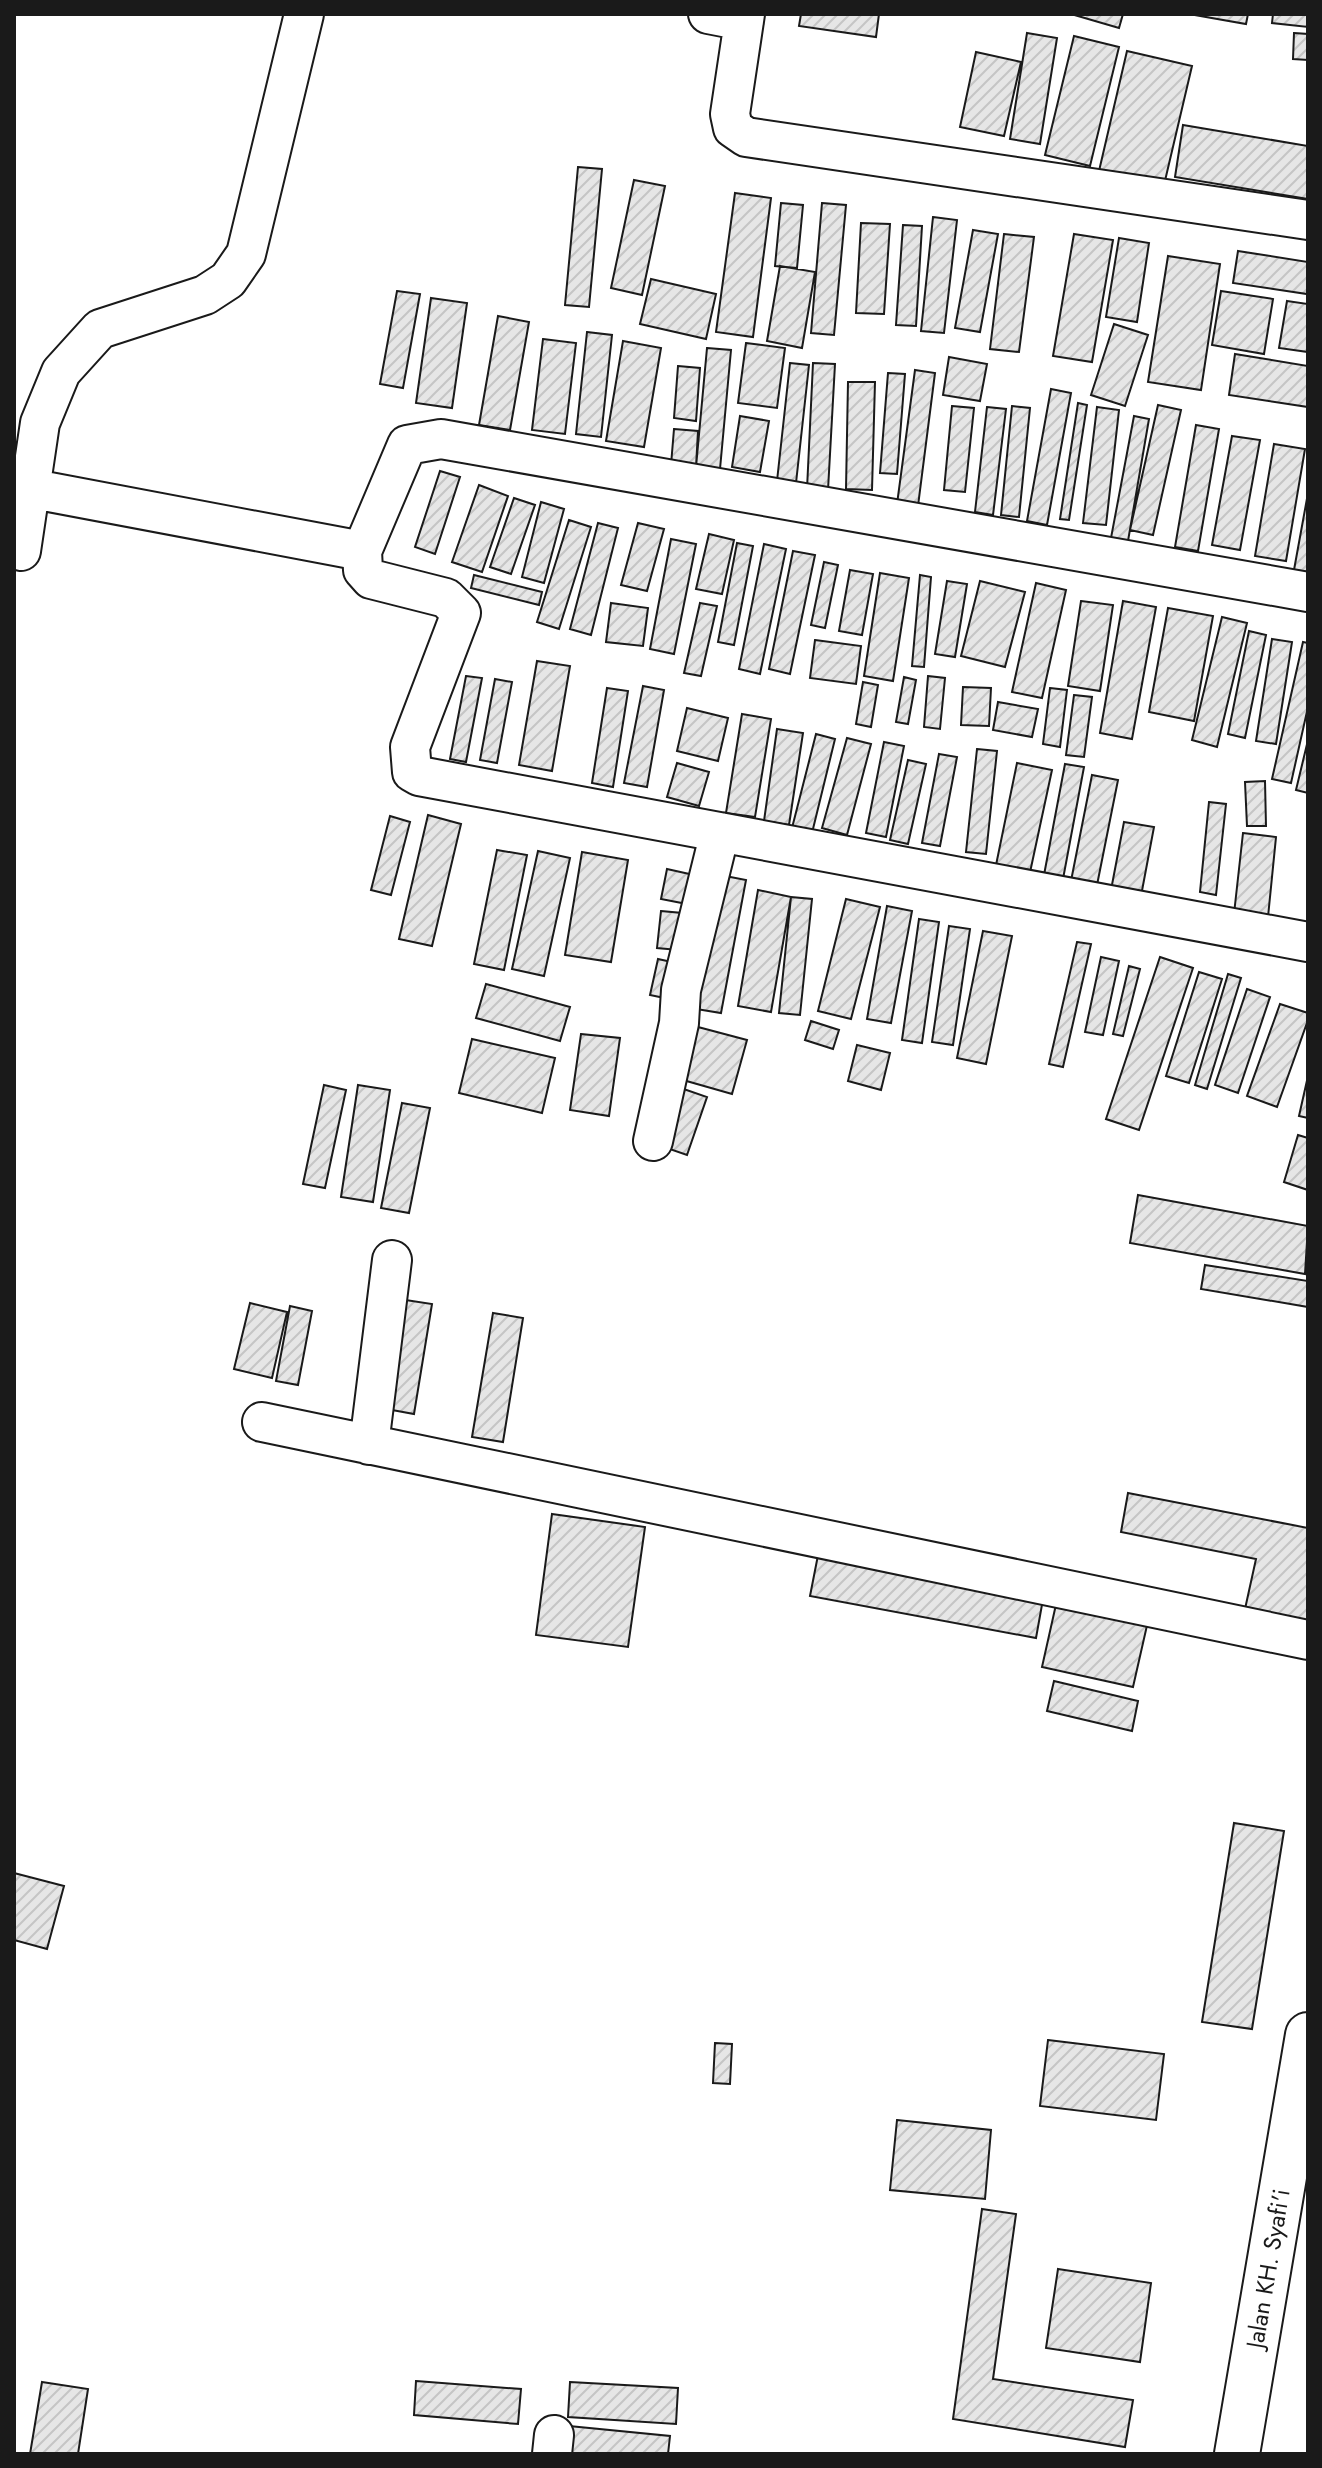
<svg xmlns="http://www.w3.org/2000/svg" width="1322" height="2468" font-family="Jost,sans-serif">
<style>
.building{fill:url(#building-hatch);stroke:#1a1a1a;stroke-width:2}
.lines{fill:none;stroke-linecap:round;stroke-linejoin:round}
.street-casing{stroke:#1a1a1a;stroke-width:42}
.secondary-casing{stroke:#1a1a1a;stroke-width:48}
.street{stroke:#fff;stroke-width:38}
.secondary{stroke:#fff;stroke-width:44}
.labels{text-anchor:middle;stroke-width:6;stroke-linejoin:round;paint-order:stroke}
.street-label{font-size:24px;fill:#1a1a1a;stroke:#fff}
</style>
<defs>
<pattern id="building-hatch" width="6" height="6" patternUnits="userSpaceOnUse" patternTransform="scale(2)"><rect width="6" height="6" fill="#e6e6e6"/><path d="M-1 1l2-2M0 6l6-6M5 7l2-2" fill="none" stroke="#c5c5c5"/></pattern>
</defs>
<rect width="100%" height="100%" fill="#fff"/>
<!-- building -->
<path class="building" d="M801,14H879L876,37L799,26Z
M1071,14H1123L1119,28Z
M1189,14H1248L1246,24Z
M1273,14H1308V27L1272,23Z
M1027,33L1057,38L1040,144L1010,139Z
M1294,33L1308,34V60L1293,59Z
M1074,36L1119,47L1090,166L1045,155Z
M1127,51L1192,66L1164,185L1099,171Z
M976,52L1021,62L1004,136L960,127Z
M1183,125L1308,146V199L1175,177Z
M578,167L602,169L589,307L565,305Z
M634,180L665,186L642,295L611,288Z
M735,193L771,198L753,337L716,332Z
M781,203L803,205L797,268L775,266Z
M822,203L846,205L834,335L811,333Z
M933,217L957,220L944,333L921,331Z
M861,223L890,224L884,314L856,313Z
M903,225L922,226L916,326L896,325Z
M973,230L998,234L980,332L955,328Z
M1004,234L1034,237L1019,352L990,349Z
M1074,234L1113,240L1092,362L1053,356Z
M1119,238L1149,243L1137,322L1106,317Z
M1238,251L1308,262L1307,294L1233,283Z
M1168,256L1220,264L1201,390L1148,382Z
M780,266L815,272L802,348L767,341Z
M651,279L716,294L706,339L640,324Z
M397,291L420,294L403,388L380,384Z
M1221,291L1273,299L1264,354L1212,345Z
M431,298L467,303L452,408L416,403Z
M1287,301L1308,304V352L1279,348Z
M498,316L529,322L510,430L479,425Z
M1114,324L1148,335L1125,406L1091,395Z
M587,332L612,335L601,437L576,434Z
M543,339L576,343L565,434L532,430Z
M623,341L661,348L644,447L606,441Z
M746,343L785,348L777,408L738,403Z
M707,348L731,350L720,469L696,467Z
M1235,354L1308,366V407L1229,395Z
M949,357L987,364L980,401L943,395Z
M790,363L809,365L796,483L777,481Z
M813,363L835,364L828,490L807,489Z
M678,366L700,368L696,421L674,418Z
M915,370L935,373L918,506L897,504Z
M888,373L905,374L897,474L880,473Z
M848,382H875L872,490L846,489Z
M1051,389L1071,393L1047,525L1027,521Z
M1078,403L1087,405L1069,520L1060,519Z
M1158,405L1181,410L1153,535L1130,530Z
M952,406L974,408L965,492L944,490Z
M1012,406L1030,408L1019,517L1001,515Z
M987,407L1006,409L993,515L975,512Z
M1097,407L1119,410L1106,525L1083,523Z
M740,416L769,421L760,472L732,467Z
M1134,416L1149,419L1128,541L1111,538Z
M1196,425L1219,429L1198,551L1175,547Z
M674,429L698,431L696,467L671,465Z
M1232,436L1260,440L1240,550L1212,545Z
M1274,444L1305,449L1286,561L1255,556Z
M440,471L460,477L435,554L415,547Z
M479,485L508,496L482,572L452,562Z
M1308,493V572L1294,570Z
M514,498L535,505L511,574L490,567Z
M541,502L564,509L544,583L522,577Z
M569,520L591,527L559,629L537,622Z
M598,523L618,528L591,635L570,629Z
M638,523L664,529L647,591L621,585Z
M709,534L734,540L722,594L696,589Z
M671,539L696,544L674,654L650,649Z
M737,543L753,546L734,645L718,642Z
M764,544L786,549L760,674L739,669Z
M793,551L815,555L790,674L769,669Z
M824,562L838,565L825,628L811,625Z
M850,570L873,574L862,635L839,631Z
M880,573L909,578L893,681L864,676Z
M474,575L542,592L539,605L471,588Z
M920,575L931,577L924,667L912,666Z
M947,581L967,584L955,657L935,654Z
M980,581L1025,592L1005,667L961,656Z
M1036,583L1066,590L1042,698L1012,692Z
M1081,601L1113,605L1100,691L1068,686Z
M1123,601L1156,607L1132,739L1100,733Z
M611,603L648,608L643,646L606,642Z
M700,603L717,606L701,676L684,673Z
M1168,608L1213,616L1194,721L1149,712Z
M1222,617L1247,623L1217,747L1192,740Z
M1249,631L1266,635L1245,738L1228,734Z
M1272,639L1292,642L1276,744L1256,741Z
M815,640L861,646L856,684L810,678Z
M1303,642L1308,643V707L1291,783L1272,779Z
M537,661L570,666L552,771L519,765Z
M466,676L482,678L466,762L450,759Z
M928,676L945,678L940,729L924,727Z
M904,677L916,680L908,724L896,722Z
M495,679L512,682L497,763L480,760Z
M863,682L878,685L871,727L856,724Z
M643,686L664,690L647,787L624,783Z
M963,687L991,688L989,726L961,725Z
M607,688L628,691L613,787L592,783Z
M1050,688L1067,690L1060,747L1043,744Z
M1074,695L1092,697L1084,757L1066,755Z
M998,702L1038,709L1032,737L993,730Z
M687,708L728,718L718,761L677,751Z
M742,714L771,719L755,817L726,813Z
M777,729L803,733L789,825L764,821Z
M816,734L835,739L812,833L792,828Z
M847,738L871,744L847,835L822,828Z
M1308,740V793L1296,790Z
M884,742L904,746L886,837L866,833Z
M977,749L997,751L986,854L966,852Z
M939,754L957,757L940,846L922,843Z
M908,760L926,764L908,844L890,840Z
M677,763L709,772L699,806L667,797Z
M1017,763L1052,770L1029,877L995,870Z
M1065,764L1084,767L1063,879L1044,875Z
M1092,775L1118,780L1096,890L1070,886Z
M1265,781L1266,826H1247L1245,782Z
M1209,802L1226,804L1216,895L1200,892Z
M428,815L461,824L432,946L399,939Z
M390,816L410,822L391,895L371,890Z
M1124,822L1154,827L1141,896L1111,890Z
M1243,833L1276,837L1268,917L1234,914Z
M497,850L527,855L504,970L474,964Z
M538,851L570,858L544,976L512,969Z
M582,852L628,860L611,962L565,955Z
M667,869L694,875L687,904L661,899Z
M715,874L746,880L721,1013L690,1008Z
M758,890L791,897L771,1012L738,1006Z
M791,897L812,899L800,1015L779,1013Z
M846,899L880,907L851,1019L818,1011Z
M887,906L912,911L891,1023L867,1019Z
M661,911L682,913L678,950L657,948Z
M919,919L939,922L922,1043L902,1040Z
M949,926L970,929L953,1045L932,1042Z
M983,931L1012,936L986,1064L957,1058Z
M1077,942L1091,944L1063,1067L1049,1064Z
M1101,957L1119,961L1103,1035L1085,1032Z
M1160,957L1193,968L1139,1130L1106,1119Z
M658,959L681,964L674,1000L650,995Z
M1129,966L1140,969L1123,1036L1113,1034Z
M1199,972L1222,979L1189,1083L1166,1076Z
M1228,974L1241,978L1207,1089L1195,1085Z
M486,984L570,1007L560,1041L476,1018Z
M1247,989L1270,997L1238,1093L1215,1085Z
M1280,1004L1308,1013V1020L1277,1107L1247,1096Z
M811,1021L839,1030L833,1049L805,1040Z
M698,1027L747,1040L732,1094L683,1080Z
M581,1034L620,1038L609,1116L570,1110Z
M472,1039L555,1058L542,1113L459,1093Z
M857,1045L890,1053L881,1090L848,1081Z
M1308,1076V1118L1299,1116Z
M324,1085L346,1090L325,1188L303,1184Z
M358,1085L390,1090L373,1202L341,1197Z
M675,1086L707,1097L687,1155L655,1144Z
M402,1103L430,1108L409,1213L381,1208Z
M1298,1135L1308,1138V1190L1284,1182Z
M1138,1195L1308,1226L1305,1274L1130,1243Z
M1205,1265L1308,1281V1307L1201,1289Z
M399,1299L432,1304L414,1414L381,1408Z
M250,1303L287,1312L272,1378L234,1369Z
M290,1306L312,1311L298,1385L276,1381Z
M493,1313L523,1318L503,1442L472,1437Z
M1128,1493L1308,1528V1623L1245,1609L1256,1559L1121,1532Z
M552,1514L645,1527L628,1647L536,1635Z
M820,1545L1045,1588L1036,1638L810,1596Z
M1057,1600L1148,1621L1133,1687L1042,1667Z
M1054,1681L1138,1701L1132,1731L1047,1711Z
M1234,1823L1284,1831L1252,2029L1202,2022Z
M14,1873L64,1886L47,1949L14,1940Z
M1048,2040L1164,2054L1156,2120L1040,2106Z
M715,2043L732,2044L730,2084L713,2083Z
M897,2120L991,2130L985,2199L890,2190Z
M982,2209L1016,2214L993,2379L1133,2400L1125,2447L953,2419Z
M1058,2269L1151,2283L1140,2362L1046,2348Z
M416,2381L521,2389L518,2424L414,2415Z
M42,2382L88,2389L78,2454H30Z
M570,2382L678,2388L676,2424L568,2417Z
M569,2426L670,2436L668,2454H566Z"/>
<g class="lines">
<defs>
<path id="street" d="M708,14L744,21
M745,14L730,114L733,128L746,137L1308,220
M28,488L362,551
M21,551L40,423L61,372L100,329L205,295L228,280L246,254L304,14
M1308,592L441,439L407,445L362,551L363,570L371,579L446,598L461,613L410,747L412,772L419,776L1308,942
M653,1141L679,1023L681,990L720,832
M262,1422L1308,1640
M369,1445L392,1260
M552,2454L554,2435"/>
<g id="secondary">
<path id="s1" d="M1237,2454L1308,2035"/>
</g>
</defs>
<!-- street casing -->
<use href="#street" class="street-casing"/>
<!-- secondary casing -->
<use href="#secondary" class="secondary-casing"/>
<!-- street -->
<use href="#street" class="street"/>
<!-- secondary -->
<use href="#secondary" class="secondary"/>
</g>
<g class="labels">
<!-- street labels -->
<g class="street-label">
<text dy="8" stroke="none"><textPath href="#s1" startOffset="188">Jalan KH. Syafi'i</textPath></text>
</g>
</g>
<!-- border -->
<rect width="1322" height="2468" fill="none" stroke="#1a1a1a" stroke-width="32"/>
</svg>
